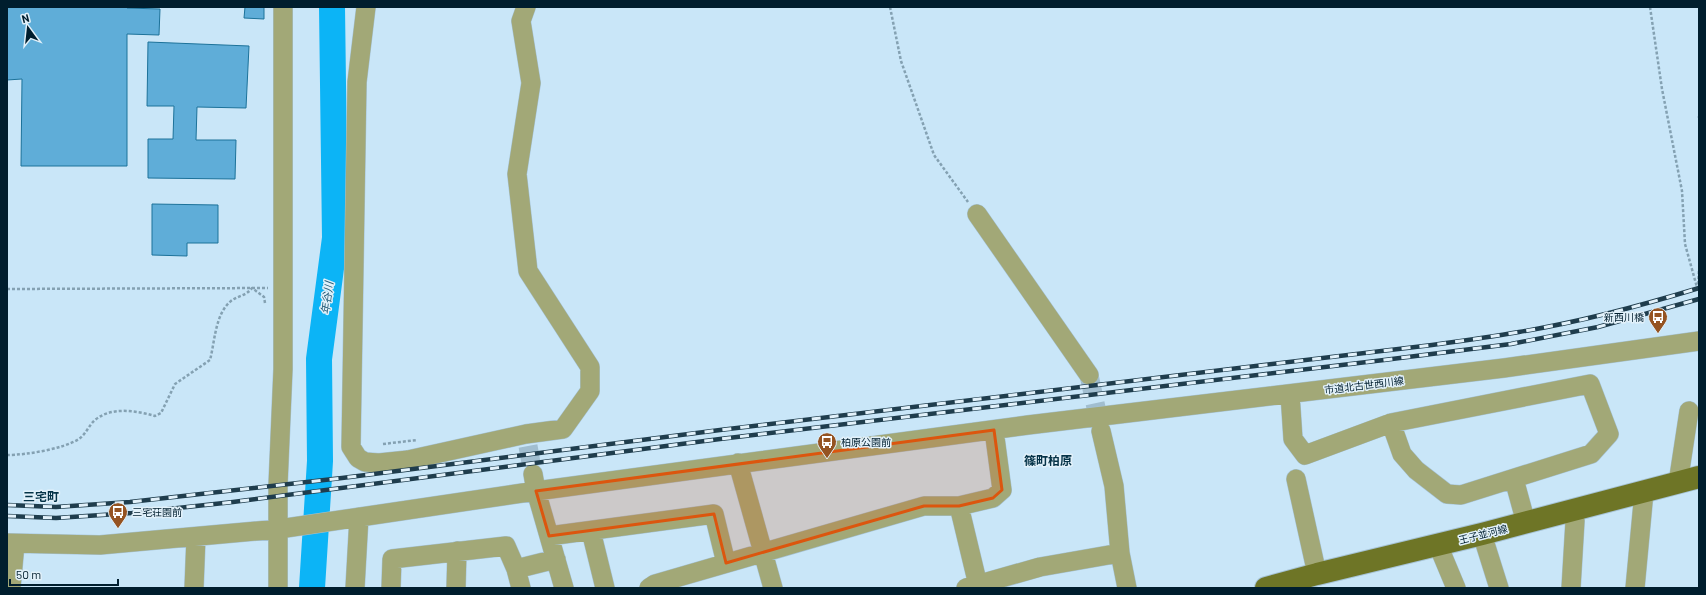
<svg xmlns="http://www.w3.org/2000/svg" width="1706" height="595" font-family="Barlow,'Noto Sans JP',sans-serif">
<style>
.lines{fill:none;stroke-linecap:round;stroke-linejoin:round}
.river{stroke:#0cb4f6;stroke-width:26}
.building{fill:#5fadd8;stroke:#1c729a}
.minor-tunnel{stroke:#a1bed0;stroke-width:19;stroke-dasharray:19 10;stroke-linecap:butt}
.minor-casing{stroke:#a5c2d4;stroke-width:20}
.major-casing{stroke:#a5c2d4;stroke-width:24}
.path{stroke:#84a1b2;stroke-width:2.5;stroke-dasharray:3 2;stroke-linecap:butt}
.minor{stroke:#a2a877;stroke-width:19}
.major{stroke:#6e7526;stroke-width:22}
.rail-casing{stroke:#1f3d4d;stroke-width:4.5}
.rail{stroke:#e2f1fa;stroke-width:3;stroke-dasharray:9;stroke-linecap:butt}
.marked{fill:#dc560e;fill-opacity:0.2;stroke:#dc560e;stroke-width:3;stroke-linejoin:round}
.labels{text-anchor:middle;stroke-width:3;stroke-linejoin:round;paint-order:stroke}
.poi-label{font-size:10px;fill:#001e2e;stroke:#e2f1fa;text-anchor:start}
.street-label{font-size:10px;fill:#001e2e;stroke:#e2f1fa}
.water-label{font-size:11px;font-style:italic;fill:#265c78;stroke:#e2f1fa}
.quarter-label{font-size:12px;font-weight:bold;fill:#053348;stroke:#e2f1fa}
</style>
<rect width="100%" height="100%" fill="#c9e6f8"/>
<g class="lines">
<!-- river -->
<path class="river" d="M312,588L320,461L319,359L335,238L332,7"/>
</g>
<!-- building -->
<path class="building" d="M7,7H127V8L160,9L159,35L127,34V166H21L22,79L7,80Z
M245,7H264V19L244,18Z
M148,42L249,46L246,108L197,107L196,140H236L235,179L148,178V139H173L174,106H147Z
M152,204L218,205V243H187V256L152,255Z"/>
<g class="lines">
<!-- minor-tunnel -->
<path class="minor-tunnel" d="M1089,375L1101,431
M528,446L533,474"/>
<defs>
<path id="minor" d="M366,7L357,82L351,447L358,458L365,462L379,463L408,460L526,434L563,429L590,391V367L528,271L517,174L531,83L521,21L526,7
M977,214L1089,375
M1590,384L1609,434L1591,454L1461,495L1447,494L1416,470L1402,454L1391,423Z
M1290,394L1293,439L1305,455L1391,423
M1101,431L1114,486L1120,553L1127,588
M738,463L773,588
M533,474L536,491L564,588
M1296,479L1317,574
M1514,479L1526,523
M1678,483L1689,411
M959,506L978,585
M591,531L605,588
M1482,534L1499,588
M549,536L714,514L726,563
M7,543L100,545L279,529L536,491L1028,425L1504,368L1699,341
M1438,545L1456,588
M11,588L15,544
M194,588L196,537
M278,588V485L283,369V7
M355,588L359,517
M391,588L392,559L506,546L516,569
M456,588L457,551
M521,588L516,569L556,559
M649,588L655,584L924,506H959L993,498L1002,490L994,430
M966,588L1040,567L1120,553
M1571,588L1575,521L1573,510
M1635,588L1644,492"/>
<path id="major" d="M1266,588L1317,574L1482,534L1699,477"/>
</defs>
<!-- minor casing -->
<use href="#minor" class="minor-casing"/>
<!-- major casing -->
<use href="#major" class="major-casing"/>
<!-- path -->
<path class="path" d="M890,7L901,61L934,155L968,202
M1650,7L1662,89L1682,191L1685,244L1698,291
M1699,116V118
M7,289L268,288
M1698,289L1699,269
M383,444L417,440
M7,455C26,455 63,449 79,439C86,434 89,425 95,420C112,406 137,411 155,416L161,413L175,384L210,360C215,341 215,314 231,301C237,296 246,296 252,288L264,297L265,303"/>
<!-- minor -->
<use href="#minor" class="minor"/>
<!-- major -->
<use href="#major" class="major"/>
<defs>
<path id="rail" d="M7,505L56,507L130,502L342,478L720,430L1432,345C1461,341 1490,337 1519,332C1580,322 1640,306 1699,288
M7,516L56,518L132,513L233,502L720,439L1384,360L1511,344L1598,327L1699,299"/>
</defs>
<!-- rail casing -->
<use href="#rail" class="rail-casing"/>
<!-- rail -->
<use href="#rail" class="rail"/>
</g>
<!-- marked area -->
<path class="marked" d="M994,430L1002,490L993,498L959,506H924L726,563L714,514L549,536L536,491Z"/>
<!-- icons -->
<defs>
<symbol id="bus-pin" viewBox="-11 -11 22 30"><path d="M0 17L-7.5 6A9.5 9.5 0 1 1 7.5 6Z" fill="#955321" stroke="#e2f1fa"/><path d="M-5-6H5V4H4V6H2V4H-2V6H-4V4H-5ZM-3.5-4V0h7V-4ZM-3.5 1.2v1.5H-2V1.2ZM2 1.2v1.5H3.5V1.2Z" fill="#fff"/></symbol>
</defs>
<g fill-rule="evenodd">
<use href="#bus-pin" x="1647" y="306" width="22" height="30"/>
<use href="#bus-pin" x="816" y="431" width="22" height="30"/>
<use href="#bus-pin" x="107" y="501" width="22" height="30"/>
</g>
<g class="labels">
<!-- poi labels -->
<g class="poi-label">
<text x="1644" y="321" text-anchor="end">新西川橋</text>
<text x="841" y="446">柏原公園前</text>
<text x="132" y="516">三宅荘園前</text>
</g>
<!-- street labels -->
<g class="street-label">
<text transform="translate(1364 385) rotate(-7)" y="4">市道北古世西川線</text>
<text transform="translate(1483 534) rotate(-14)" y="4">王子並河線</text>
</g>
<!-- water labels -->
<g class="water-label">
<text transform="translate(327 298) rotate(-83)" y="4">年谷川</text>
</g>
<!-- quarter labels -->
<g class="quarter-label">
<text x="1048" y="465">篠町柏原</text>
<text x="41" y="501">三宅町</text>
</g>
</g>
<!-- border -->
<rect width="1706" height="595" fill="none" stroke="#001e2e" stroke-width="16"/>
<!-- north arrow -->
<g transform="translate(28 28) rotate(345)" stroke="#e2f1fa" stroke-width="3" paint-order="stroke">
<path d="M0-3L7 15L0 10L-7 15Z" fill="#001e2e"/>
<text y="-6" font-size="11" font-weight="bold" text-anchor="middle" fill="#001e2e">N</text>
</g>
<!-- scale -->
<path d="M10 579v6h108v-6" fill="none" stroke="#001e2e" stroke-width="2"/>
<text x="16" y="579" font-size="12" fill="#001e2e" stroke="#e2f1fa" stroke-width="3" paint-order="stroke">50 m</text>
</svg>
